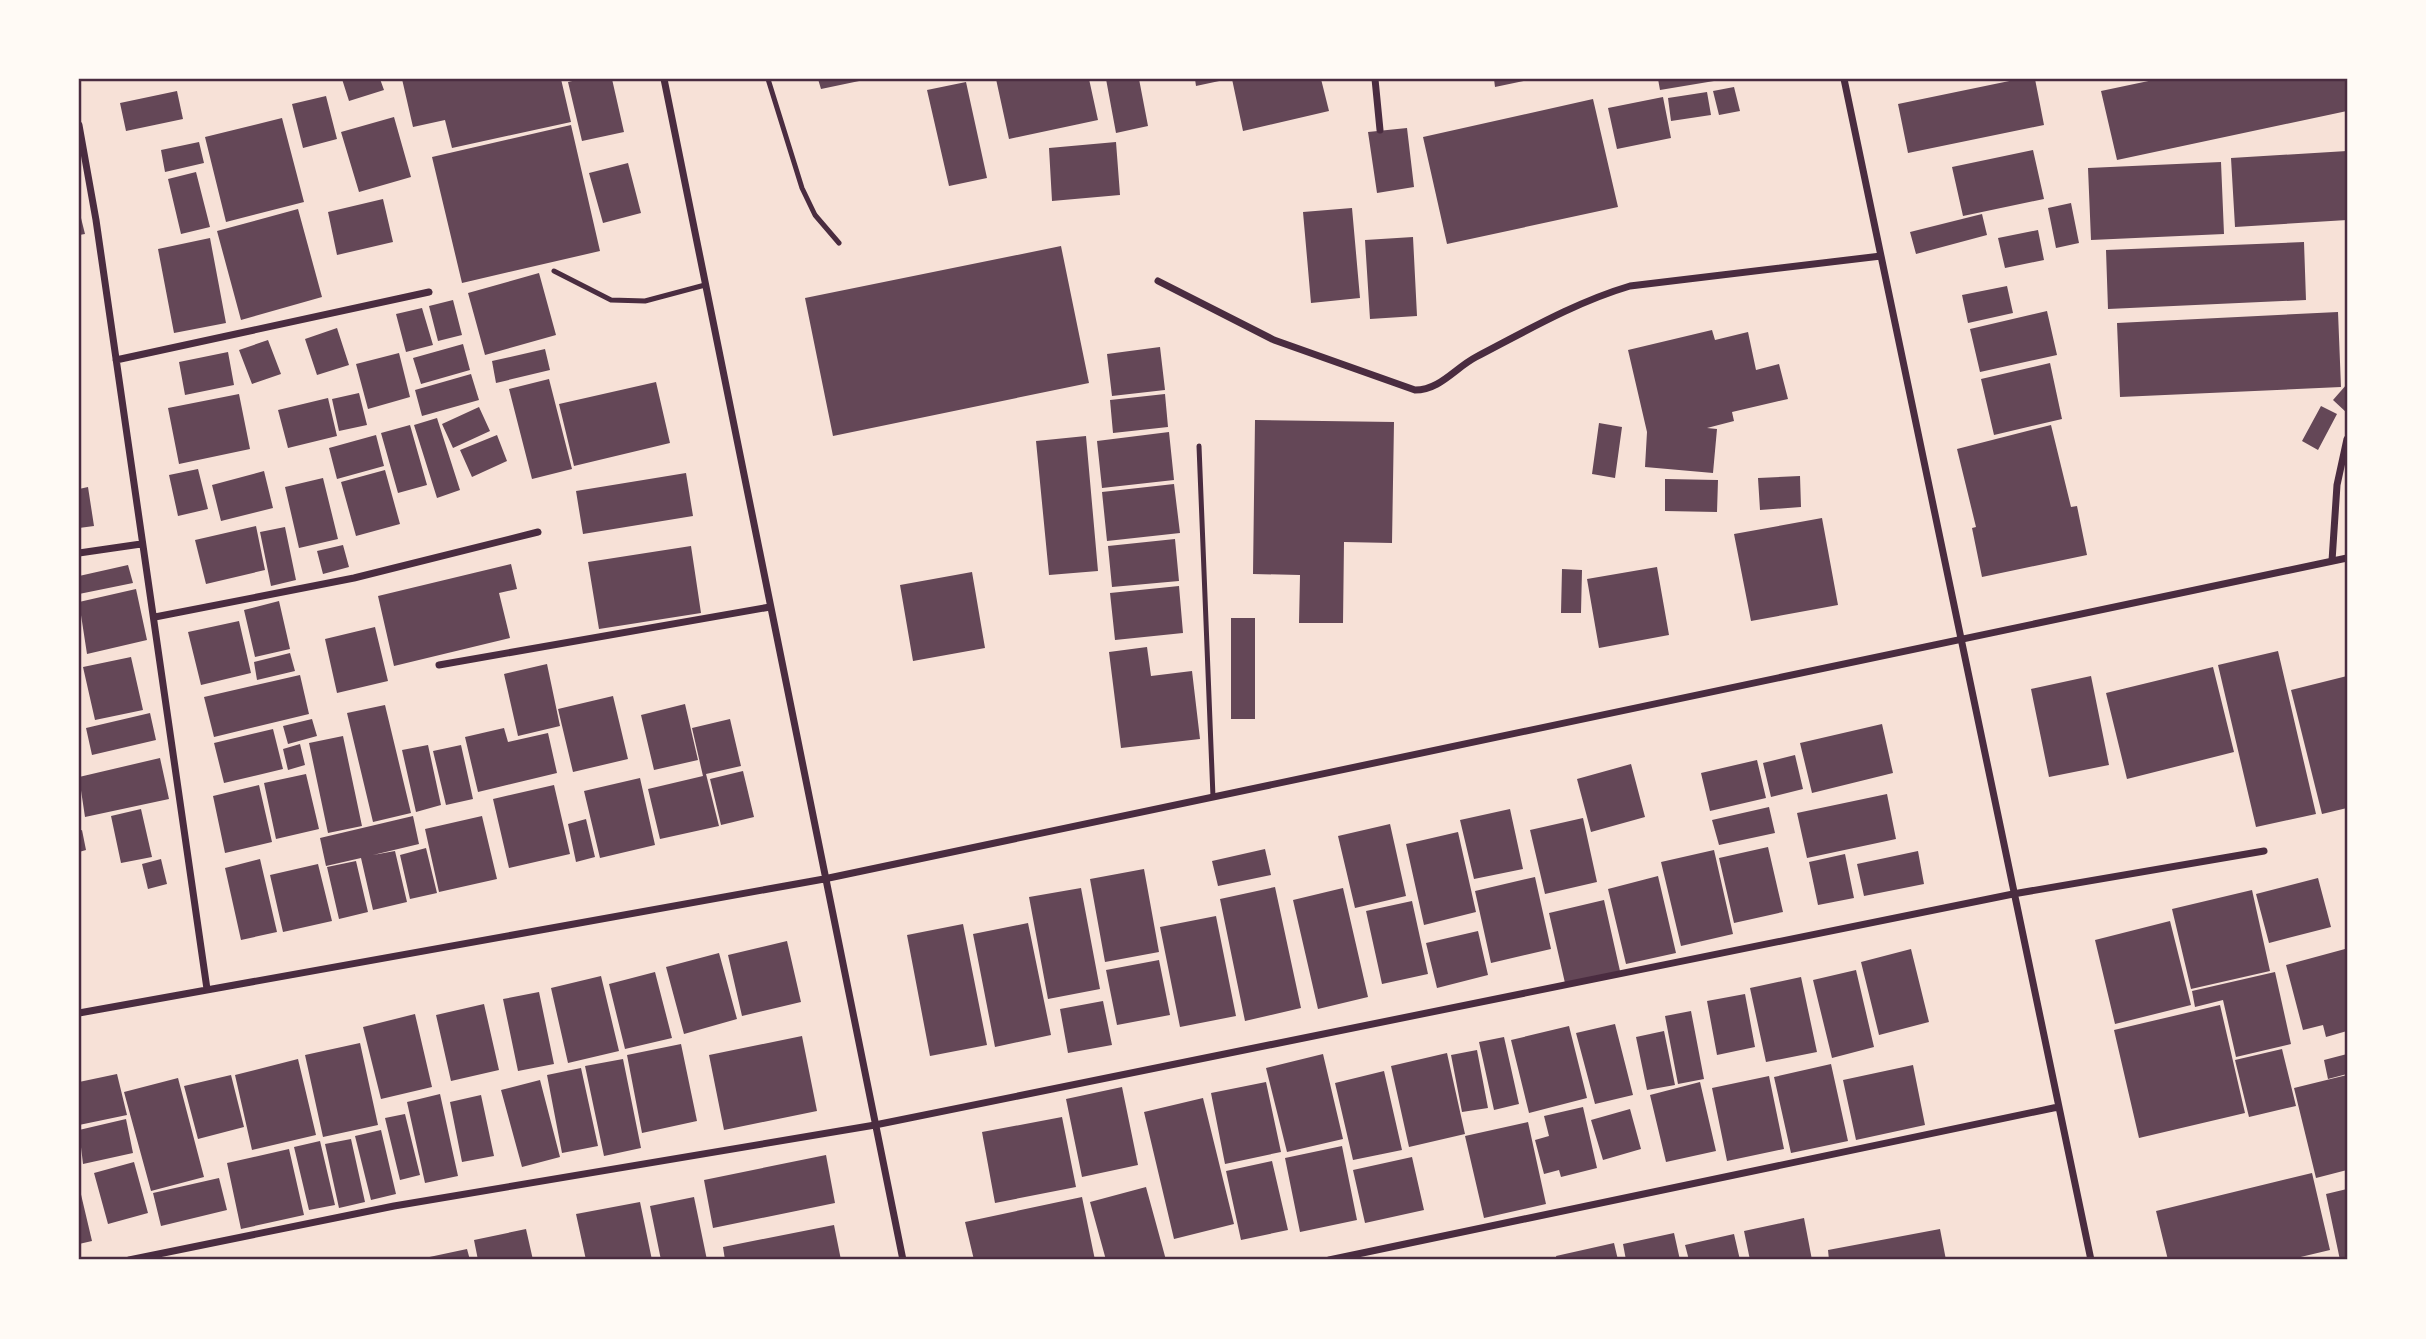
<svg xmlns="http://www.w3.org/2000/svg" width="2426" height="1339" font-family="Jost,sans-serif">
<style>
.building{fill:#644757}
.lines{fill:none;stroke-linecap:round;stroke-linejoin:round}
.service{stroke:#4a2c40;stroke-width:5}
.minor{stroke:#4a2c40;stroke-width:7}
.neatline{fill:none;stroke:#4a2c40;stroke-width:2.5}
</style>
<rect width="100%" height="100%" fill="#f7e1d7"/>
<!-- building -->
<path class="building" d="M342,79H380L384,90L349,101Z
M402,79H561L571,122L452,148L445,120L413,127Z
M581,79H612L624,132L582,141L568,82Z
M818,79H864V80L821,89Z
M996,79H1089L1098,120L1009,139Z
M1106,79H1139L1148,126L1116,133Z
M1195,79H1224V80L1196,86Z
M1232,79H1321L1329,111L1243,131Z
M1494,79H1529V80L1495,87Z
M1658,79H1720V80L1660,90Z
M2019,79H2035L2044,125L1908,153L1898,104Z
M2158,79H2347V111L2117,160L2101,91Z
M966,82L987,178L949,186L927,90Z
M1734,87L1740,111L1719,115L1713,91Z
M177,91L183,119L126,131L120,103Z
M1707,92L1711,115L1671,121L1668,98Z
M326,96L337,139L303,148L292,104Z
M1663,97L1671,138L1617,149L1608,108Z
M1593,99L1618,207L1447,244L1423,137Z
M394,117L411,177L359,192L341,132Z
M282,118L304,202L226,222L205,137Z
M571,125L600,251L462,283L432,157Z
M1407,128L1414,187L1377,193L1368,132Z
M199,142L204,163L165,172L161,150Z
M1116,142L1120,195L1052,201L1049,148Z
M2033,150L2044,199L1963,216L1952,167Z
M2347,151V220L2235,227L2231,158Z
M2221,162L2224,234L2091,240L2088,168Z
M628,163L641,213L603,223L589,173Z
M196,172L210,227L181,234L168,179Z
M383,199L393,242L337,255L328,212Z
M2071,203L2079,243L2056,248L2048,208Z
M1352,208L1360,298L1311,303L1303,212Z
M298,209L322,297L241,320L217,231Z
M79,210L85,234L79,235Z
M1982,214L1987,235L1916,254L1910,232Z
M2038,230L2044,260L2005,268L1998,238Z
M1413,237L1417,316L1370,319L1365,240Z
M210,238L226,323L174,333L158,249Z
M2304,242L2306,300L2108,309L2106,250Z
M1061,246L1089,383L833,436L805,298Z
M539,273L556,335L485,355L468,293Z
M2007,286L2013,313L1968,323L1962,295Z
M453,300L462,335L438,341L429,306Z
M422,308L433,345L406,352L396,314Z
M2047,311L2057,355L1980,372L1970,329Z
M2338,312L2341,387L2120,397L2117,323Z
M337,328L349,365L317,375L305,339Z
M1712,330L1715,340L1748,332L1756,370L1779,364L1788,399L1732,412L1734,421L1707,428L1717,429L1713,473L1645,467L1647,432L1628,350Z
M268,340L281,374L252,384L239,350Z
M463,344L470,370L421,384L413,358Z
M1160,347L1165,390L1112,396L1107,354Z
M545,349L550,370L496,383L492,361Z
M228,352L234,385L185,395L179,362Z
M399,353L410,397L368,409L356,364Z
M2050,363L2062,419L1994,435L1981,379Z
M471,374L479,400L422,416L415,390Z
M549,379L572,469L532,479L509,389Z
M656,382L670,443L574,466L559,404Z
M2347,384V413L2333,400Z
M359,393L367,425L339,431L332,399Z
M239,394L250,449L179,464L168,408Z
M1165,394L1168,427L1113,433L1110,400Z
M328,398L337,436L288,448L278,410Z
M2321,406L2337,414L2318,450L2302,441Z
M479,407L490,431L453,448L442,424Z
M437,418L460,490L437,498L414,425Z
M1255,420L1394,422L1392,543L1344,542L1343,623H1299L1300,575L1253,574Z
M1599,423L1622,427L1615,478L1592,474Z
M410,425L427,485L398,493L381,433Z
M2051,425L2071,507L2077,506L2087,555L1982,577L1972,528L1976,527L1957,449Z
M1169,432L1174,480L1102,488L1097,441Z
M376,435L384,466L337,479L329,448Z
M497,435L507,461L472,477L460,450Z
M1086,436L1098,571L1049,575L1036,441Z
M198,469L208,509L178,516L169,475Z
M385,470L400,524L356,536L341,482Z
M264,471L273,508L221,521L212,485Z
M686,473L693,516L583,534L576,491Z
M1800,476L1801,507L1760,510L1758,478Z
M323,478L338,539L299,548L285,487Z
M1665,479L1718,480L1717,512L1665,511Z
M1174,484L1180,533L1107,541L1102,492Z
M88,487L94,526L79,528V489Z
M1822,518L1838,605L1751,621L1734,534Z
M256,526L265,570L206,584L195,540Z
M285,527L296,580L271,586L260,532Z
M1175,539L1179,581L1112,587L1108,546Z
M343,545L349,567L323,574L317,551Z
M691,546L701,613L599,629L588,562Z
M511,564L517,589L499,593L510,638L394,666L378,596Z
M128,565L133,583L79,594V576Z
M1657,567L1669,635L1599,648L1587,579Z
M1562,569L1582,570L1581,613H1561Z
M972,572L985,648L913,661L900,585Z
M1179,586L1183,633L1115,640L1110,593Z
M136,589L147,640L87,654L79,602Z
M279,601L290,649L255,657L244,610Z
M1231,618H1255V719H1231Z
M239,621L251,673L201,685L188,632Z
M375,627L388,681L337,693L325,639Z
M1147,647L1151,676L1192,671L1200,739L1121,748L1109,652Z
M2278,651L2316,814L2256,827L2218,665Z
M290,653L295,671L257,680L254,662Z
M131,657L143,710L95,720L83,667Z
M547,664L560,726L518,736L504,674Z
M2213,667L2234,752L2127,779L2106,693Z
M300,675L309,714L214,737L204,697Z
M2091,676L2109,765L2049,777L2031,689Z
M2347,676V808L2322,814L2291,690Z
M613,696L628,759L573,772L558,709Z
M685,704L698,760L654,770L641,715Z
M385,705L411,813L373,822L347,713Z
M150,713L156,740L92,755L86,728Z
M312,719L317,736L288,744L283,726Z
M730,719L741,766L706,774L719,826L660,839L648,789L703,776L692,728Z
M1882,724L1893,773L1812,793L1800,743Z
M504,728L508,742L548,733L557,773L478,792L465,737Z
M273,729L283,769L224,783L214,743Z
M343,736L362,826L328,833L309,743Z
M300,744L305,765L288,770L283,749Z
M428,745L441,805L416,812L402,750Z
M461,745L473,799L446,805L433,751Z
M1795,755L1803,789L1771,797L1763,763Z
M160,758L169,799L85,817L79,777Z
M1757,760L1766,798L1710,811L1701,773Z
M1631,764L1645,817L1591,832L1577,779Z
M743,771L754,817L721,825L710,779Z
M306,774L319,829L276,839L264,783Z
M640,778L655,845L600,858L584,791Z
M259,785L272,842L225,853L213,796Z
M554,785L570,854L509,868L493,799Z
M1887,794L1896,839L1807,858L1797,813Z
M1769,807L1775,833L1719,845L1712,820Z
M141,809L152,857L121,863L111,816Z
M1510,809L1523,869L1474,879L1460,820Z
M413,816L419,844L373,855L395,851L407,902L373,910L361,858L326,866L320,838Z
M482,816L497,879L439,892L425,829Z
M1583,818L1597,882L1545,894L1530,830Z
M586,819L595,857L576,862L568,824Z
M1390,824L1406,896L1355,908L1338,836Z
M82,830L86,850L79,852V831Z
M1458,832L1476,912L1424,925L1406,844Z
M1768,847L1783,912L1734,923L1719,858Z
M426,848L437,893L410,899L400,855Z
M1265,849L1271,875L1218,886L1212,861Z
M1714,850L1733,934L1681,946L1661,862Z
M1918,851L1924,884L1864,896L1857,864Z
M1845,854L1854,898L1818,905L1809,862Z
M161,859L167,884L148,889L142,864Z
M260,859L277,932L241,940L225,868Z
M356,861L368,912L339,919L327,867Z
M318,864L332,921L283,932L270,875Z
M1144,869L1159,952L1105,962L1090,879Z
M1658,876L1676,953L1626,964L1608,889Z
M1535,877L1551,949L1491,963L1475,891Z
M2318,878L2331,927L2269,943L2256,894Z
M1275,887L1301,1008L1245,1021L1220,899Z
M1081,888L1100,989L1048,999L1029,897Z
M1343,888L1368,997L1318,1009L1293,900Z
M2252,890L2270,971L2191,989L2172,909Z
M1604,900L1620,971L1565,983L1549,913Z
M1412,901L1428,974L1382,984L1366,911Z
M1216,916L1236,1016L1180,1027L1160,927Z
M2170,921L2191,1005L2115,1024L2095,940Z
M1028,923L1051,1035L995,1047L973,934Z
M963,924L987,1045L930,1056L907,935Z
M1478,931L1488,975L1437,988L1426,943Z
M787,941L801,1002L742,1016L728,955Z
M1911,949L1929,1022L1879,1035L1861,962Z
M2345,949L2347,1031L2326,1037L2323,1025L2303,1030L2286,965Z
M719,953L737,1019L684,1034L666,967Z
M1159,960L1170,1015L1117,1025L1106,970Z
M1856,970L1874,1047L1832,1058L1813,980Z
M655,972L672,1038L625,1049L609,984Z
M2275,972L2291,1044L2236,1057L2223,1000L2195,1007L2192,991Z
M601,976L619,1051L568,1063L551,988Z
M1801,977L1817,1052L1766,1062L1750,988Z
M539,992L554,1064L518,1071L503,999Z
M1745,994L1755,1047L1717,1055L1707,1001Z
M1103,1001L1112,1045L1068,1053L1060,1009Z
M484,1004L499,1070L451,1081L436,1015Z
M2220,1005L2245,1113L2139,1138L2114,1030Z
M1691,1011L1704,1079L1678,1084L1665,1016Z
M415,1014L432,1087L381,1099L363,1027Z
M1615,1024L1633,1095L1595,1104L1576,1033Z
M1569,1026L1587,1098L1529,1113L1511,1040Z
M1664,1031L1675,1085L1647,1090L1636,1037Z
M802,1036L817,1111L724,1130L709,1055Z
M1504,1037L1519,1104L1494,1110L1479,1042Z
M360,1043L378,1125L323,1137L305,1055Z
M681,1044L697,1121L642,1133L627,1055Z
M2282,1049L2296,1106L2249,1117L2235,1060Z
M1477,1050L1488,1108L1462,1112L1451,1055Z
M1447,1053L1465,1134L1409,1147L1391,1066Z
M1323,1054L1343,1139L1287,1152L1266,1068Z
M2347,1054V1074L2328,1079L2324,1060Z
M298,1059L316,1135L252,1150L235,1075Z
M623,1059L641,1148L604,1156L585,1066Z
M1831,1064L1848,1141L1791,1153L1774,1077Z
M1913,1065L1925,1125L1856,1140L1843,1080Z
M581,1068L598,1146L562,1153L547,1075Z
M1384,1071L1402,1150L1353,1160L1335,1083Z
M117,1074L127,1115L79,1125V1082Z
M231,1075L244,1127L198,1139L184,1086Z
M2347,1075V1170L2316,1178L2294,1088Z
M1769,1076L1784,1149L1727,1161L1712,1088Z
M178,1078L204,1177L151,1191L124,1092Z
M540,1080L560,1157L522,1167L501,1090Z
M1266,1082L1281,1152L1225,1164L1211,1093Z
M1700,1082L1716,1151L1666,1162L1650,1095Z
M1122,1087L1138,1165L1082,1177L1066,1099Z
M440,1094L458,1176L425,1183L407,1102Z
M481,1095L494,1156L462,1162L450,1102Z
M1203,1098L1234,1224L1174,1239L1144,1112Z
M1583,1107L1597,1168L1561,1177L1559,1170L1544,1174L1535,1140L1549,1136L1544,1116Z
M1630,1109L1641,1149L1603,1160L1591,1120Z
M405,1114L420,1175L400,1180L385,1118Z
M1062,1117L1076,1187L995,1203L982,1132Z
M126,1119L133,1153L83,1164L79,1130Z
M1528,1122L1546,1204L1484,1218L1465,1136Z
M381,1130L396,1194L371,1200L355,1136Z
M351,1139L365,1202L339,1208L325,1144Z
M320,1141L335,1205L309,1210L294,1147Z
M1342,1146L1357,1220L1300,1232L1285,1158Z
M289,1149L304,1215L241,1229L227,1163Z
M826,1155L835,1203L713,1228L704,1180Z
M1412,1157L1424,1210L1365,1223L1353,1170Z
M1272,1161L1288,1230L1241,1240L1226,1171Z
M134,1162L148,1213L108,1224L94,1173Z
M2312,1173L2330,1250L2288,1260H2168L2156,1211Z
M219,1178L227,1210L161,1226L153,1193Z
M79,1186L92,1241L79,1244Z
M1146,1187L1166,1260H1106L1090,1202Z
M2347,1189V1260H2340L2326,1194Z
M694,1197L707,1260H661L650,1206Z
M1082,1197L1095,1260H974L965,1222Z
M640,1202L652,1260H586L576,1214Z
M1804,1218L1812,1260H1750L1744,1231Z
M834,1225L841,1260H725L723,1247Z
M526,1229L533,1260H478L474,1240Z
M1940,1229L1946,1260H1829L1828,1250Z
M1674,1233L1680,1260H1626L1623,1244Z
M1734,1234L1740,1260H1689L1685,1245Z
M1614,1243L1618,1260H1557L1556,1256Z
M467,1249L470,1260H420V1259Z"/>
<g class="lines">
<!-- service -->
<path class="service" d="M768,79L802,188L815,215L839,243
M554,271L611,300L645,301L705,285
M1199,446L1213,797"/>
<!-- minor -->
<path class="minor" d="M664,79L903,1260
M1375,79L1380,130
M1844,79L2091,1260
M79,125L96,220L207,989
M1158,281L1274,340L1415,390C1440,390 1455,368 1476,357C1526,331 1576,302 1630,286L1881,256
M116,360L429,292
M79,553L141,544
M2332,561L2337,485L2347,439
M155,617L354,578L538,532
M439,665L770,607
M79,1013L824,879L2347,558
M129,1260L394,1206L875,1125L2013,894L2264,851
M1329,1260L2058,1107"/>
</g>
<!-- border -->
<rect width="2426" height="1339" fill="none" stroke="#fffaf5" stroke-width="161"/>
<rect x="80" y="80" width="2266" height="1178" class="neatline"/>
</svg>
